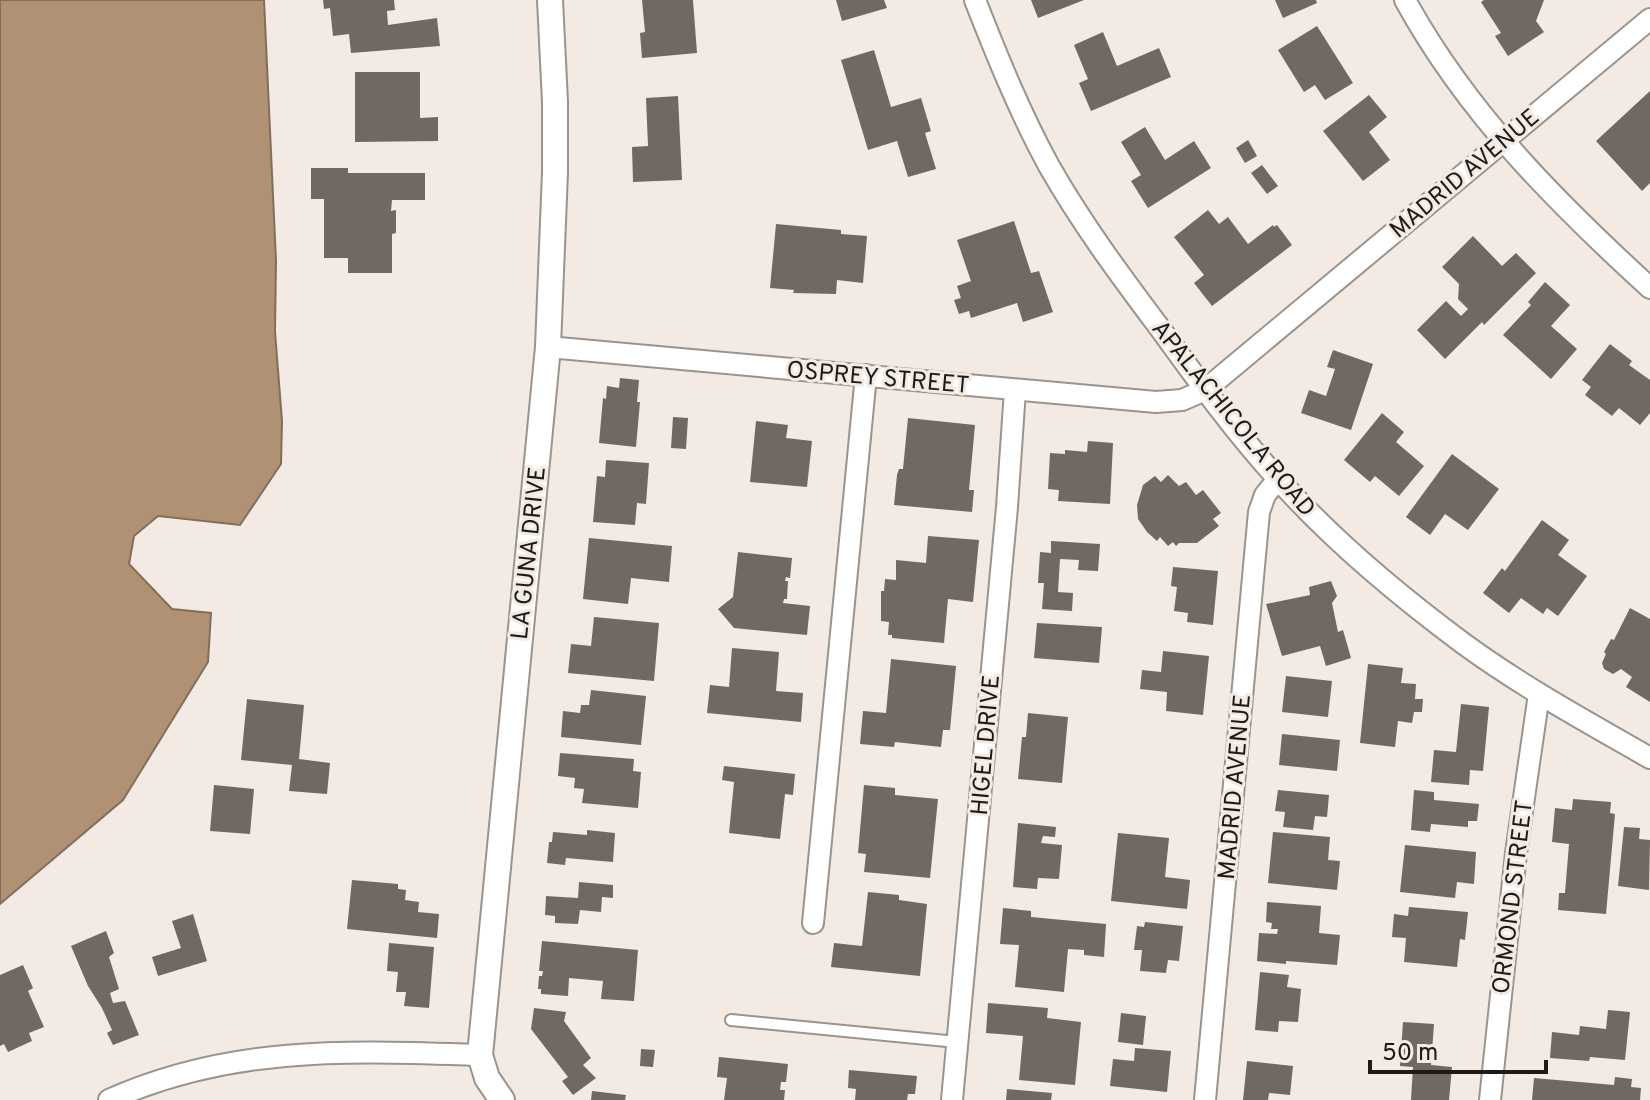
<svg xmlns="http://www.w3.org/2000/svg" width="1650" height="1100" font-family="Overpass,sans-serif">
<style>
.water{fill:#b19173;stroke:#856e58;stroke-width:2}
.building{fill:#706963}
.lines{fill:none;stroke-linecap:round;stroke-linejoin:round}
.service-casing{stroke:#9b948d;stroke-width:14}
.minor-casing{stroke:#9b948d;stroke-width:24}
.tertiary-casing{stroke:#9b948d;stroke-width:28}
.service{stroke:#fff;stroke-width:10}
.minor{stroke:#fff;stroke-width:20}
.tertiary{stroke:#fff;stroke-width:24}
.labels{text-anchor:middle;stroke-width:6;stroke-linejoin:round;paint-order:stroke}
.street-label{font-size:24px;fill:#1d1b18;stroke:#f2eae3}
</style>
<rect width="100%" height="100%" fill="#f2eae3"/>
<!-- water -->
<path class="water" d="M0,0H264L276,261L275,332L282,421L281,464L240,525L158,516L134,536L129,564L172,609L211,613L208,662L123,800L0,904Z"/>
<!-- building -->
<path class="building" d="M323,0H394L395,10L387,11L388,25L437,18L440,46L351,53L349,34L333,36L330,8L324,9Z
M642,0H693L697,53L642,58L640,33L645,32Z
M836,0H884L887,8L842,21Z
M1031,0H1084L1038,18Z
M1275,0H1316L1317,3L1283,18Z
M1484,0H1544L1536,21L1544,32L1508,56L1495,36L1501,33L1481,2Z
M1317,26L1353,83L1325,100L1315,85L1304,92L1278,50Z
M1103,32L1117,66L1159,48L1171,77L1091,111L1079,83L1088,79L1074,45Z
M874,50L891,107L921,98L931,131L925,133L936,169L908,177L897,141L868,150L841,60Z
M355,72H420V118L438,117V141L355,142Z
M1650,91V183L1642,191L1596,141Z
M1369,95L1387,117L1369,132L1390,160L1363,181L1323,131Z
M678,96L682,180L633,182L632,147L648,146L646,98Z
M1145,127L1165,160L1194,141L1211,168L1148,208L1131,181L1141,175L1121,142Z
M1248,140L1257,156L1245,163L1236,148Z
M1262,165L1278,186L1267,194L1251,173Z
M311,168H348V173H425V200H392L391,211L396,210V233L392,234V273H348V258H324V199H311Z
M1208,210L1219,224L1228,217L1248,244L1273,225L1274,227L1277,225L1292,245L1212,306L1194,283L1204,275L1174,237Z
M1014,221L1031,273L1039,271L1053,312L1023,322L1017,303L971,318L969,311L959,314L954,300L961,298L957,286L971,281L957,240Z
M776,224L841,230V234L867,236L863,283L837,280L836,294L793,293L794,290L770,288Z
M1473,236L1502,266L1516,253L1536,273L1484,325L1482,322L1445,359L1417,330L1446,301L1461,316L1468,309L1458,299L1459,284L1442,267Z
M1545,282L1570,305L1551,326L1577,349L1551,379L1503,335L1531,305L1528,302Z
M1610,344L1632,361L1629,365L1650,380V413L1640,425L1619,408L1612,416L1585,395L1591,387L1582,380Z
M1333,350L1373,364L1351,430L1301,413L1309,390L1326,396L1335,369L1327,367Z
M620,378L639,380L637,402H640L636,447L599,443L603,398L606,399L607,386L619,388Z
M1382,413L1404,432L1396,442L1424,466L1399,496L1375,476L1370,482L1344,460Z
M673,417L688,418L686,449L671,448Z
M908,418L975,425L969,490H974L972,512L894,505L897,475L899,469H903Z
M756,421L788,425L786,438L812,441L807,487L750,482Z
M1088,441L1113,443L1110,504L1058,501L1059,490L1048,489L1050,453L1065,454V450L1087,452Z
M1452,454L1499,489L1468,530L1445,514L1430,535L1406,517Z
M606,460L649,463L646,504L637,503L635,525L593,522L597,476L605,477Z
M1168,475L1179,486L1186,482L1196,495L1203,490L1221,513L1213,519L1219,526L1197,543H1179L1176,546L1173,542L1168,546L1160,537L1157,541L1147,532L1138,519L1137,505L1143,485L1155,476L1161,482Z
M1542,520L1569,540L1558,555L1587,576L1558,616L1547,608L1543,614L1521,598L1509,613L1483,593L1502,568L1505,571Z
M928,536L979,540L973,602L948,599L944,643L892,638V635H888L889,622L881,621V591H884L885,579L896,580V560L926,563Z
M589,538L672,546L669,582L631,578L628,604L583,599Z
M1051,541L1100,544L1098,571L1078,570L1079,560L1060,559L1058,592L1073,593L1072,611L1042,609L1044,583H1038L1040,552L1051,553Z
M738,552L792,558L790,578L786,577L785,581H788L787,599H784L783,603L810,606L807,635L734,628L718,609L733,597Z
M1173,567L1218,571L1213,625L1187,622L1188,613L1174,611L1177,587L1171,586Z
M1331,581L1337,596L1332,603L1338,632L1343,630L1351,658L1326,666L1320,646L1282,656L1266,604L1310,595L1309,587Z
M1630,608L1650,619V702L1626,687L1632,677L1621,669L1613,674L1604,669L1602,663L1606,654L1604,652L1611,639L1614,640Z
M594,617L659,623L654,681L568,673L571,644L591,646Z
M1037,623L1102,627L1099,663L1034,658Z
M732,648L779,652L776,691L803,693L801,722L707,713L710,685L729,687Z
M1163,651L1209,656L1203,715L1166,711L1167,692L1140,689L1142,670L1161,672Z
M891,659L956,666L950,730H943L941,747L895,742L894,747L860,744L863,711L886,713Z
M1368,664L1403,668L1401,683L1416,684L1415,699H1423L1422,712H1414L1412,723L1398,721L1395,747L1360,743Z
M1286,676L1332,681L1328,717L1282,712Z
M591,690L646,696L641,745L561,737L563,711L580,713L581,705H589Z
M247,699L304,705L299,759L330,763L327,794L289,791L292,765L241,760Z
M1461,704L1489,707L1483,771L1470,770L1469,785L1431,782L1434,750L1456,752Z
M1028,713L1068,717L1062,783L1018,779L1022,737H1026Z
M1282,734L1340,740L1337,771L1279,765Z
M560,753L634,759L633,771L641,772L638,808L582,803L584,789L574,788L575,778L558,776Z
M724,766L795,774L793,795L785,794L780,839L729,833L734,782L722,780Z
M214,785L254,789L250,834L210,831Z
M864,785L895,788V795L938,799L930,878L864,872L866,854L858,853Z
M1278,790L1329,795L1327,817L1315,816L1313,830L1283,827L1285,812L1275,811Z
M1414,790L1434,792V800L1479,804L1477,821H1468V827L1431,824L1430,832L1411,830Z
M1573,799L1611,802L1610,813L1615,814L1606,914L1558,910L1559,893H1565L1569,844L1552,842L1555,808L1572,810Z
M1018,823L1056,827L1055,837L1043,836L1041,843L1062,845L1059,879L1038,878L1037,889L1013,887Z
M1624,827L1640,828L1639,839L1650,840L1649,890L1618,886Z
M587,830L615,833L613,862L566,858L565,865L547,863L549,842H552L553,832L587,835Z
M1273,832L1330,837L1328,860L1340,861L1337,890L1268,883Z
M1118,833L1169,838L1165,877L1190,880L1187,909L1111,901Z
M1405,845L1476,852L1474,884L1457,882L1455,898L1400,892Z
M352,880L398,884V889L406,890L405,900L419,902L418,912L439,914L437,938L347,929Z
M579,882L613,885V898L602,897L601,912L580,910L578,924L555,923V916L545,915L546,896L578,898Z
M868,892L899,895V900L927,904L920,976L831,967L834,943L862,946Z
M1267,902L1321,906L1319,933L1340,935L1337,965L1286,961V964L1257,961L1259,933L1277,934L1278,929H1271L1272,923L1266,922Z
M1409,907L1468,912L1465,940L1460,939L1457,967L1404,962L1406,938L1392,937L1394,914L1408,916Z
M1003,908L1031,911V917L1106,924L1104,957L1084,955V950L1068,949L1064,992L1015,987L1019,945L1000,944Z
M193,914L207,961L158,976L152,957L181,948L172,921Z
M1145,922L1183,926L1179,961L1168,960L1166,973L1140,971L1142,950H1134L1137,926L1144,927Z
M106,931L114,953L109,957L119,989L110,993L113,1003L125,1001L139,1035L113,1045L107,1033L112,1030L102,1008L88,986L71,946Z
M542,941L638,950L634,1001L601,999L603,981L569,978L568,996L541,994V989H538L539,976H542L543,971H539Z
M389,943L434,947L429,1008L404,1006L406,992H396L398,972L387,971Z
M23,965L33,988L28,991L44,1027L29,1033L32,1041L8,1052L4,1044L0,1046V975Z
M1260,972L1289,975L1287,987L1301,989L1298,1022L1279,1021L1278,1032L1255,1030Z
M988,1003L1048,1008L1047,1018L1081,1022L1075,1085L1019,1080L1023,1036L986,1033Z
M534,1008L566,1012L564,1021L591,1058L583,1065L596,1078L573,1095L562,1081L568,1077L531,1029Z
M1608,1010L1630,1012L1625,1060L1590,1057L1589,1061L1550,1058L1552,1032L1579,1035L1580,1026L1606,1029Z
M1121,1013L1146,1016L1143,1045L1118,1042Z
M1403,1022L1434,1024L1431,1065L1452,1067L1449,1100H1411L1413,1067L1400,1066Z
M1135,1048L1171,1051L1167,1092L1110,1086L1113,1059L1134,1061Z
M641,1049L655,1050L653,1067L640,1066Z
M719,1057L788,1064L786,1082H781L780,1090H785L784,1100H724L727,1078L717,1077Z
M1247,1061L1293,1066L1290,1095L1269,1093L1268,1100H1243Z
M849,1070L917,1076L915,1094H908L907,1100H855L856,1089L848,1088Z
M1615,1077L1632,1079L1631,1087L1641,1088L1640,1100H1532L1534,1078L1614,1085Z
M1007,1089L1052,1093L1051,1100H1006Z
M592,1091L626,1095L625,1100H591Z"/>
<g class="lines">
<defs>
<path id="service" d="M731,1020L957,1042"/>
<path id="minor" d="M975,0C997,56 1020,113 1049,166C1082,224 1122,278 1162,331C1199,382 1236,433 1278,479C1333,541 1398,595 1464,644C1523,687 1587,722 1650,758
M1405,0C1467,113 1555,201 1650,288
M548,347L1156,402L1182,400L1205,390L1650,19
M813,923L866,375
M109,1100C232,1045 350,1051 480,1055
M952,1100L1007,507L1015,390
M1205,1100L1259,512L1265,495L1278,479
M1490,1100L1516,853L1539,694"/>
<path id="tertiary" d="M502,1100L487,1078L480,1055L548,347L555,172V102L550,0"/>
</defs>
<!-- service casing -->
<use href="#service" class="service-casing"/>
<!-- minor casing -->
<use href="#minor" class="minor-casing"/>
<!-- tertiary casing -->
<use href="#tertiary" class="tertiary-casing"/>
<!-- service -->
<use href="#service" class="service"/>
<!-- minor -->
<use href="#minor" class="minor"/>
<!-- tertiary -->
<use href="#tertiary" class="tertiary"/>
</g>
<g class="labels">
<!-- street labels -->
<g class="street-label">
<text transform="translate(1464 173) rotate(-40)" y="8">MADRID AVENUE</text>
<text transform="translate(878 377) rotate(5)" y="8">OSPREY STREET</text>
<text transform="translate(1234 418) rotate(51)" y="8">APALACHICOLA ROAD</text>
<text transform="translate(528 553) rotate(-84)" y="8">LA GUNA DRIVE</text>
<text transform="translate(985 745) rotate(-85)" y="8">HIGEL DRIVE</text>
<text transform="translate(1234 787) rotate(-85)" y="8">MADRID AVENUE</text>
<text transform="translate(1512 897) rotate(-83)" y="8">ORMOND STREET</text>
</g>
</g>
<!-- scale -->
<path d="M1370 1060v12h176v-12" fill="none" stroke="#1d1b18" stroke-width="4"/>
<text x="1382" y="1060" font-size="24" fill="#1d1b18" stroke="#f2eae3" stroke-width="6" paint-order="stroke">50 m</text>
</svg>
